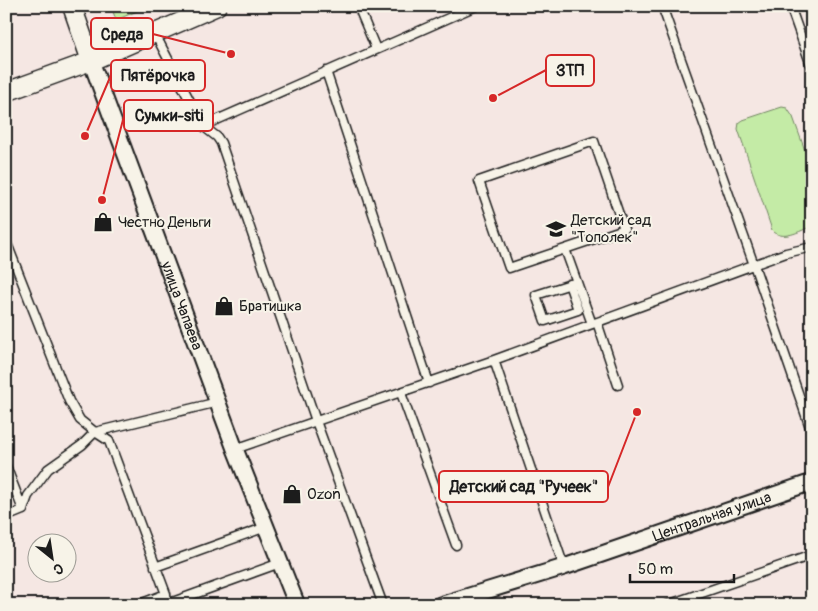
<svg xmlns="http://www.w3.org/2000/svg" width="818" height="611" font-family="Pangolin,sans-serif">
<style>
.green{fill:#c4eba6;stroke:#708461}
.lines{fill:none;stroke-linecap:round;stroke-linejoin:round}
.service-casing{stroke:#1c1c1c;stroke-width:11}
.minor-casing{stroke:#1c1c1c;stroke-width:19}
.tertiary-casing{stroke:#1c1c1c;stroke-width:21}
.service{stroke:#f7f3e8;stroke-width:8}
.minor{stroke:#f7f3e8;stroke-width:15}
.tertiary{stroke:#f7f3e8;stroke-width:18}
.labels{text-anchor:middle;stroke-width:4;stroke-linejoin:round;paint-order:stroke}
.poi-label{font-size:15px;fill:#1c1c1c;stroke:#f7f3e8;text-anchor:start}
.street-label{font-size:15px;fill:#1c1c1c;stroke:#f7f3e8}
.leader{fill:none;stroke:#d62828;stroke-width:2}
.callout-dot{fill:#d62828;stroke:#f7f3e8;stroke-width:2}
.callout{fill:#f7f3e8;stroke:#d62828;stroke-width:2}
.callout-label{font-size:16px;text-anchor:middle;font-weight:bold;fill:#1c1c1c}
</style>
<rect width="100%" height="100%" fill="#f5e7e3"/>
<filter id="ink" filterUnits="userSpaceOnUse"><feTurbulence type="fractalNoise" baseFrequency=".02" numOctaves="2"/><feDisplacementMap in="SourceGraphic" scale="10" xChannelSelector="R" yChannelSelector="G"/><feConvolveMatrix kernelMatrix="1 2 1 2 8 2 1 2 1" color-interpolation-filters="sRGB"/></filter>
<g filter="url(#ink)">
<!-- green -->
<path class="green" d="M111,6H149L116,20Z
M782,107L787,108L793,117L812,170V226C800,231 782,242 772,230L738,129L739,123L743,120Z"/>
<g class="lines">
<defs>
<path id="service" d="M358,6L376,49
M662,6L754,265L812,433
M790,6L812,68
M155,34L203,126L476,6
M326,71L429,383
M203,126L217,137L221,143L316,421L383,605
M594,141L624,229L509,268L479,181Z
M6,241L69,401L80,420L95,432L218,402
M565,249L592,324
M569,284L578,310L545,321L536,295L577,282
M597,322L618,385
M494,360L564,567
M401,393L456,545
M235,449L494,360L786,253L812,247
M6,466L23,510
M23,510L28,496L48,469L82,445L95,432L109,441L166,594L167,605
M6,517L23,510
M155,567L266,527
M167,604L280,563
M137,605L166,594
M667,605L812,555"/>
<g id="minor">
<path id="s1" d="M91,61L235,449L297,605"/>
<path id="s2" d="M440,605L564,567L812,482"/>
</g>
<path id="tertiary" d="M72,6L91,61
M6,92L91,61L217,6"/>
</defs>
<!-- service casing -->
<use href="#service" class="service-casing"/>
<!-- minor casing -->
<use href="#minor" class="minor-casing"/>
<!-- tertiary casing -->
<use href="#tertiary" class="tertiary-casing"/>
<!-- service -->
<use href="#service" class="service"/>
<!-- minor -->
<use href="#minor" class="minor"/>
<!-- tertiary -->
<use href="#tertiary" class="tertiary"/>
</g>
</g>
<!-- icons -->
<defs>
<symbol id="shop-bare" viewBox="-9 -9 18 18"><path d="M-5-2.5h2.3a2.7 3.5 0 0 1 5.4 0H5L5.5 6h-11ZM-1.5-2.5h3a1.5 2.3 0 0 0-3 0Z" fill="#1c1c1c" stroke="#f7f3e8" stroke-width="2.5" paint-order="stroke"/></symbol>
<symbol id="school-bare" viewBox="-9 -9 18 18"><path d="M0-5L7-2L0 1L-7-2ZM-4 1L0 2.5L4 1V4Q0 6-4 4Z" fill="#1c1c1c" stroke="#f7f3e8" stroke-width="2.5" paint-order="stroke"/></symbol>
</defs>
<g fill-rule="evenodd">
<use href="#shop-bare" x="89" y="208" width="28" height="28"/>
<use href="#school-bare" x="542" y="215" width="28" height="28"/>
<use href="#shop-bare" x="210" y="292" width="28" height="28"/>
<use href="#shop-bare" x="278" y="480" width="28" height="28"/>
</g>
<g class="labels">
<!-- poi labels -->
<g class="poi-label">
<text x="571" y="225">Детский сад<tspan x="571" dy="17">"Тополек"</tspan></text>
<text x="118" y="227">Честно Деньги</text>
<text x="239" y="311">Братишка</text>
<text x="307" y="499">Ozon</text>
</g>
<!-- street labels -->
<g class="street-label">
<text dy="5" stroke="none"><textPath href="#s1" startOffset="261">улица Чапаева</textPath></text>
<text dy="5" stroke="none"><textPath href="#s2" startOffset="286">Центральная улица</textPath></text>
</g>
</g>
<!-- callouts -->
<path class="leader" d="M231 54L153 34M493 98L546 70M85 136L111 75M102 200L124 116M637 412L608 487"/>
<g class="callout-dot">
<circle cx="231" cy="54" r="5"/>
<circle cx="493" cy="98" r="5"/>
<circle cx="85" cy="136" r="5"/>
<circle cx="102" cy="200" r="5"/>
<circle cx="637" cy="412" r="5"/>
</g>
<g class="callout">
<rect x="91" y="18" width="62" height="31" rx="5"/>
<rect x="546" y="55" width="48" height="31" rx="5"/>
<rect x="111" y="60" width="94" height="31" rx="5"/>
<rect x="124" y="100" width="89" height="31" rx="5"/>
<rect x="439" y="471" width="169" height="31" rx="5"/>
</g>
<g class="callout-label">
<text x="122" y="40">Среда</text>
<text x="570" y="76">ЗТП</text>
<text x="158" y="81">Пятёрочка</text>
<text x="169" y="121">Сумки-siti</text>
<text x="524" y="492">Детский сад "Ручеек"</text>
</g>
<!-- margin -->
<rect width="818" height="611" fill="none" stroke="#f7f3e8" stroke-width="25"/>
<rect x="12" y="12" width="793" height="586" fill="none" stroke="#1c1c1c" stroke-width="2" filter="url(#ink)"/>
<!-- north arrow -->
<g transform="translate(52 558) rotate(150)"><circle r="24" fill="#f7f3e8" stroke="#9f9d96"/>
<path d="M0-4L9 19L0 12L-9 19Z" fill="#1c1c1c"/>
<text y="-8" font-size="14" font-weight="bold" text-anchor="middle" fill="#1c1c1c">С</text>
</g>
<!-- scale -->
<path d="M630 574v8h104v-8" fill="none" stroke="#1c1c1c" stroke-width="2.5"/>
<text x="638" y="574" font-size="15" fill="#1c1c1c" stroke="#f7f3e8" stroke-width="4" paint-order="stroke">50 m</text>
</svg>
